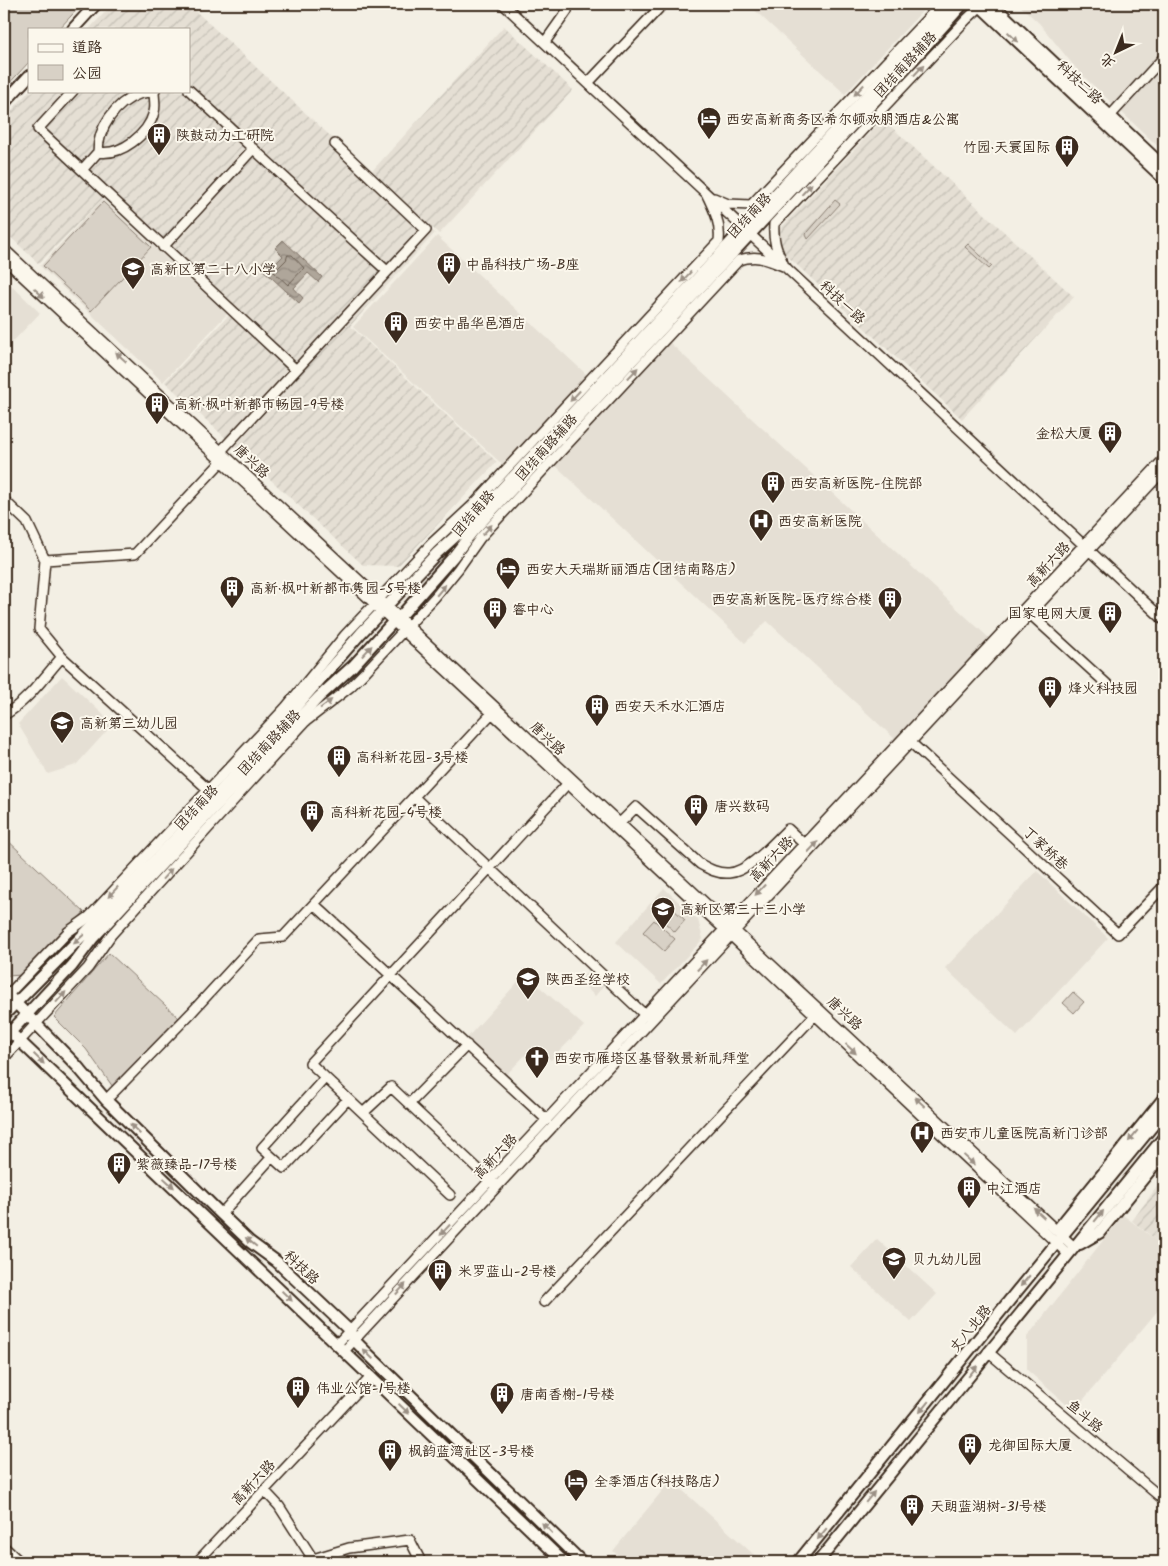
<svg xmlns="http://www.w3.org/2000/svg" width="1168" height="1566" font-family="Kalam,'LXGW WenKai TC',sans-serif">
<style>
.built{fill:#e5dfd4}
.industrial{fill:url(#industrial-furrows)}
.green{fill:#d8d1c6;stroke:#8a7e72}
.water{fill:url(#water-waves);stroke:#817468}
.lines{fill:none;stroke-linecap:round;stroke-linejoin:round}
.shore{stroke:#695c50;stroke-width:1}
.minor-casing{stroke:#3b2a1e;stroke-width:12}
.major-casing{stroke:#3b2a1e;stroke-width:14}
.minor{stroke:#fbf7ec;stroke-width:9}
.major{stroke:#fbf7ec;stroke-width:10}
.oneway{fill:#9b9085}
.labels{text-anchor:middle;stroke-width:4;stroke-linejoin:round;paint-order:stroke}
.street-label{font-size:14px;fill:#3b2a1e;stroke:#fbf7ec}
.poi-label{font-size:14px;fill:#3b2a1e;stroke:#fbf7ec;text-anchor:start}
</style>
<defs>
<pattern id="industrial-furrows" width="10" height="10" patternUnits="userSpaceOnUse" patternTransform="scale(1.25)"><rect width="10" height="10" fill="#e5dfd4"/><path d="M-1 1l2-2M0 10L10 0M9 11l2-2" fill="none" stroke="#c5c0b6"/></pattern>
<pattern id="water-waves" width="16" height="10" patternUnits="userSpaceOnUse" patternTransform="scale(1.25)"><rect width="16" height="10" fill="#afa69a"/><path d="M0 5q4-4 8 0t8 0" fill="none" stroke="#90877d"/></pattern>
</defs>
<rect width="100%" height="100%" fill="#f3efe4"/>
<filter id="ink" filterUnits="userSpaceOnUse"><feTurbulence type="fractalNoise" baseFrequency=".02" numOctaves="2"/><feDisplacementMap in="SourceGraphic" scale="10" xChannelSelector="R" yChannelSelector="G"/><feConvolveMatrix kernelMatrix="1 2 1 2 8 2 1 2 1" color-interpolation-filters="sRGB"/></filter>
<g filter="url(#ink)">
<!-- built -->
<path class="built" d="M748,4H929L845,94Z
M1018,4H1164V152L1079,72L1039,23Z
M102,199L227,314L163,382L40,266Z
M437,236L587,375L503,465L353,327Z
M4,278L40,313L4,351Z
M669,342L989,638L895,739L767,621L745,643L554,464Z
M62,676L113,724L76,765L48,774L18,724Z
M1037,871L1108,938L1017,1036L945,968Z
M664,888L698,920L703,939L661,984L616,942Z
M590,969L606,983L595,996L579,981Z
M525,974L584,1026L551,1060L534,1046L505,1076L466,1039Z
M1123,1215L1164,1246V1303L1074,1411L1027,1370V1337Z
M877,1239L937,1294L911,1322L851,1267Z
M671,1480L762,1562H625L613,1551Z"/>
<!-- industrial -->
<path class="industrial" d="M113,4H188L435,233L350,326L497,462L398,566L363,565L165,382L229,315L103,198L39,264L4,231V119L29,91H189V29H89Z
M504,26L573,90L439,234L372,171Z
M883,119L1074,297L962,419L783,252L778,231Z
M1164,1177V1246L1132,1221Z"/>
<!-- green -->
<path class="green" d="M4,4H82L59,29H29V62L4,89Z
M835,200L840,204L808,239L806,235L807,232Z
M103,202L151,247L91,311L43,266Z
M968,244L992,266L989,269L965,247Z
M4,837L84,912L79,918L66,928L22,975L7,976L4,974Z
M661,898L685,920L675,932L651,910Z
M654,920L675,939L664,951L643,932Z
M109,953L180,1019L113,1087L86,1049L54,1017Z
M1073,992L1084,1002L1074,1013L1063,1003Z"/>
<!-- water -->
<path class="water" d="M283,240L322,277L318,282L308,273L294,288L303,298L299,303L259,266L266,258L274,265L283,256L275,248Z"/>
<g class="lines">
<!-- shore -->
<path class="shore" d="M288,255H292L304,268L288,285L274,272L286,260Z"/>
<defs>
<path id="minor" d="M503,4L1164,620
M545,42L567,11L568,4
M588,83L663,4
M189,90L387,271
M73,91L38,129L296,370
M1110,116L1164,57
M98,152C121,156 148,135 154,112C156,106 154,98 154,92
M82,170L98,152C98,128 115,103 139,94C144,92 150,93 155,91
M714,198L728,204L751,205L941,4
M163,247L253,149
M4,249L1074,1247
M4,259L724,929L1068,1254
M783,263C776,249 773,240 774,224L967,19L983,4
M221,451L426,230L335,144
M4,500L27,522L45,560L39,629L62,657L212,793
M45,560L135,554L224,459
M1030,614L1109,686
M4,715C27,702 44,677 62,657
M907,739L1118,934L1164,886
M414,797L645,1015
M620,823L636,807L700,864C709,869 718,874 729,873C749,872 774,842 788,829L804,844
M314,904L547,1120
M4,999L68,932L89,917L286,707L345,635L431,544L473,505L719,241C721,223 714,210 707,195
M4,1058L88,968L111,935L305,722L350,687L364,673L435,597L458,569L480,538L739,260C759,254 767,260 786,267
M106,1100L191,1013L259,939L283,937L494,711
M409,1104L467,1045
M363,1113L391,1087L494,1184
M272,1157L284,1168L348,1099
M450,1195L310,1063L570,781
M221,1214L272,1157L262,1148L325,1078
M544,1302L815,1015
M337,1344L1164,459
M344,1351L1164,470
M988,1352L1164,1500
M264,1490L279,1506L313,1559
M4,1547L20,1562
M197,1562L371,1377
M308,1562L313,1559L349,1548L410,1540L421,1562"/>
<path id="major" d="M978,4L1164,179
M992,4L1164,167
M73,29L96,4
M4,103L29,76
M4,991L77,1066L106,1100L221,1214L250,1242L276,1261L350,1331L354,1340L368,1354L582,1562
M4,1015L87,931L209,803L303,699L361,633L437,553L469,524L952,4
M4,1026L564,1562
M4,1039L72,966L93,938L214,808L319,697L353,666L393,622L400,617L453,557L473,531L913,60L963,4
M1057,1230L1164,1098
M1080,1244L1099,1233L1164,1153
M798,1562L1017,1291L1164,1112
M818,1562L1164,1137"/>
</defs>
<!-- minor casing -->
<use href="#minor" class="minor-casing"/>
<!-- major casing -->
<use href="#major" class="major-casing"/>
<!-- minor -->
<use href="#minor" class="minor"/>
<!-- major -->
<use href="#major" class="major"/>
</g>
<!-- one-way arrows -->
<defs><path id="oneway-solid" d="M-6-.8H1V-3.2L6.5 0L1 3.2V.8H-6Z" transform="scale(1.25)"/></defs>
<g class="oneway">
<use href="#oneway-solid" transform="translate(1013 37) rotate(44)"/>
<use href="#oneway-solid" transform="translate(919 70) rotate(-47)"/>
<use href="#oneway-solid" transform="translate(859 90) rotate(133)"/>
<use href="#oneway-solid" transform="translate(807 189) rotate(-47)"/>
<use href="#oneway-solid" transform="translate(686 277) rotate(133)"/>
<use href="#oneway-solid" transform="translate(39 293) rotate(43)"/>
<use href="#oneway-solid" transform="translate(121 357) rotate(-137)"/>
<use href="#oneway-solid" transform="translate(633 373) rotate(-47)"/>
<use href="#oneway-solid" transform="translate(575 396) rotate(133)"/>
<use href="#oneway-solid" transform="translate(487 530) rotate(-47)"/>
<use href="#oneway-solid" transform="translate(441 590) rotate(-50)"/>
<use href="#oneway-solid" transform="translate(367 651) rotate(-47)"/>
<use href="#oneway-solid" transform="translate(326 704) rotate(-37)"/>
<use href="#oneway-solid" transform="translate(813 847) rotate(-47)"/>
<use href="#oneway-solid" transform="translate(167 874) rotate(-48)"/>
<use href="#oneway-solid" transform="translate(760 890) rotate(133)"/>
<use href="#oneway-solid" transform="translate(113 892) rotate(133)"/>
<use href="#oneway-solid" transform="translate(79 939) rotate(138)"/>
<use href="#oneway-solid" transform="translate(702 965) rotate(-47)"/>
<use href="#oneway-solid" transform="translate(61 997) rotate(-48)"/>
<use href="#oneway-solid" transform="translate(851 1049) rotate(43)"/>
<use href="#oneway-solid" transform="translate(39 1059) rotate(44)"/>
<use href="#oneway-solid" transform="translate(920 1102) rotate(-137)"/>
<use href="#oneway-solid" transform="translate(135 1129) rotate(-135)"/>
<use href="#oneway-solid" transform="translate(1133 1136) rotate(129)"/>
<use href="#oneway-solid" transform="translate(969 1160) rotate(43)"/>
<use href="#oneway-solid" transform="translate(169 1183) rotate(43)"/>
<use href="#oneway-solid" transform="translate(1039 1213) rotate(-137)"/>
<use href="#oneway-solid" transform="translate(1099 1216) rotate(-51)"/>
<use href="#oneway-solid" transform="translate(445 1230) rotate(133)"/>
<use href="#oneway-solid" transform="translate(251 1242) rotate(-141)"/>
<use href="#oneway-solid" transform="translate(1025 1281) rotate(130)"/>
<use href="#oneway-solid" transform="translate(401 1289) rotate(-47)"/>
<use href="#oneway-solid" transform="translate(287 1296) rotate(44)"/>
<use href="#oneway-solid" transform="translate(368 1354) rotate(-135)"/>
<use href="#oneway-solid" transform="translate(973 1371) rotate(-51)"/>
<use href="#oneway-solid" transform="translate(924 1407) rotate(129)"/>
<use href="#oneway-solid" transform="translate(404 1409) rotate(44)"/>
<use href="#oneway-solid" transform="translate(870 1497) rotate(-51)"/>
<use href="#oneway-solid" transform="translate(547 1528) rotate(-136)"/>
<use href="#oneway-solid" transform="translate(822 1534) rotate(129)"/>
</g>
</g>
<!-- icons -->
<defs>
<symbol id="hotel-pin" viewBox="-11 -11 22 30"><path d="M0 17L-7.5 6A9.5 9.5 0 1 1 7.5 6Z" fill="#3b2a1e" stroke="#fbf7ec"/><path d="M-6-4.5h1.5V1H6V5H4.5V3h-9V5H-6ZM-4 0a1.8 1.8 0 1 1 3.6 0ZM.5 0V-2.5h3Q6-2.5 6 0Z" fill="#fff"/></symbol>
<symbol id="building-pin" viewBox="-11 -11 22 30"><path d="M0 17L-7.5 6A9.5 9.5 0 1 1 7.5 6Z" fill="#3b2a1e" stroke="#fbf7ec"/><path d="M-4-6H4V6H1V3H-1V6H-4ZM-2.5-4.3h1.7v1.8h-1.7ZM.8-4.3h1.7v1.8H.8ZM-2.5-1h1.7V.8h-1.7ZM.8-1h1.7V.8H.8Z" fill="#fff"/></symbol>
<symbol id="school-pin" viewBox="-11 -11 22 30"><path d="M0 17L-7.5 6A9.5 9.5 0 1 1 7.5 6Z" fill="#3b2a1e" stroke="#fbf7ec"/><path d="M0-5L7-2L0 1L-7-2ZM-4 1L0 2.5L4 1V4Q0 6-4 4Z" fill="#fff"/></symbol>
<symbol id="hospital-pin" viewBox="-11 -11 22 30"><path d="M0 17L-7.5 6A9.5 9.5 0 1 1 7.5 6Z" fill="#3b2a1e" stroke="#fbf7ec"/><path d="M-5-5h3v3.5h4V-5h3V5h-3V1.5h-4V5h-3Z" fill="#fff"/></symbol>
<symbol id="university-pin" viewBox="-11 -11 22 30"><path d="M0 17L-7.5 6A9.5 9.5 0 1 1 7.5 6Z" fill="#3b2a1e" stroke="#fbf7ec"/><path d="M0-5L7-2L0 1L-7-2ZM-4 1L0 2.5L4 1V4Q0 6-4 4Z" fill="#fff"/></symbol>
<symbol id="church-pin" viewBox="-11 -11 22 30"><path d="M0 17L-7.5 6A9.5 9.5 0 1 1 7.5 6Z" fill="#3b2a1e" stroke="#fbf7ec"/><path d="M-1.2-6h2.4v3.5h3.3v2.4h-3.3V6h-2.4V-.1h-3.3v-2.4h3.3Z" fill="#fff"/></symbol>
</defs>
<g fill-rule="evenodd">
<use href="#hotel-pin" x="695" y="105" width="28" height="38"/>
<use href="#building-pin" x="145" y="121" width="28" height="38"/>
<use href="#building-pin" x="1053" y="133" width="28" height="38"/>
<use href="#building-pin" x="435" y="250" width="28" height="38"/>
<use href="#school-pin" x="119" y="255" width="28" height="38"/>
<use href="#building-pin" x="382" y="309" width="28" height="38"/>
<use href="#building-pin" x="143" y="390" width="28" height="38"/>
<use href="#building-pin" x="1096" y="419" width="28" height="38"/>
<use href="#building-pin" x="759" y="469" width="28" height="38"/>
<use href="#hospital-pin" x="747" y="507" width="28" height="38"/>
<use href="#hotel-pin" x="494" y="555" width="28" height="38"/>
<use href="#building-pin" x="218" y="574" width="28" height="38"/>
<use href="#building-pin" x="876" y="585" width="28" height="38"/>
<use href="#building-pin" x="481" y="595" width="28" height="38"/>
<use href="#building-pin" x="1096" y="599" width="28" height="38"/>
<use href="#building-pin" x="1036" y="674" width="28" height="38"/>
<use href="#building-pin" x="583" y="692" width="28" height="38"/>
<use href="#school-pin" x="48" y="709" width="28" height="38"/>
<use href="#building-pin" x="325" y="743" width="28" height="38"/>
<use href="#building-pin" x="682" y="792" width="28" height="38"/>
<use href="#building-pin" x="298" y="798" width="28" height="38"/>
<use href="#school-pin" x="649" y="895" width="28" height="38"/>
<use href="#university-pin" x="514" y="965" width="28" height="38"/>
<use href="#church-pin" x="523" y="1044" width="28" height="38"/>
<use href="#hospital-pin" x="908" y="1119" width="28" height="38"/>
<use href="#building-pin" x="105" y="1150" width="28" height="38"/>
<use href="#building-pin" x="955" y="1174" width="28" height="38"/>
<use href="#school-pin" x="880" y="1245" width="28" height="38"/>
<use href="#building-pin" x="426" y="1257" width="28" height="38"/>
<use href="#building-pin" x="284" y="1374" width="28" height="38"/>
<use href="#building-pin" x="488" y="1380" width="28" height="38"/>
<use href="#building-pin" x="956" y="1431" width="28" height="38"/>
<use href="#building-pin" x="376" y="1437" width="28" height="38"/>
<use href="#hotel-pin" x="562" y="1467" width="28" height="38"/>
<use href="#building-pin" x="898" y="1492" width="28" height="38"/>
</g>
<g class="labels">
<!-- street labels -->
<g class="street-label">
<text transform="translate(905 64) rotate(-47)" y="5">团结南路辅路</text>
<text transform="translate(1080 82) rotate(43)" y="5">科技二路</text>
<text transform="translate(749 215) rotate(-47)" y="5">团结南路</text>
<text transform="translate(843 302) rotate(43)" y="5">科技一路</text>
<text transform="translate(546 447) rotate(-48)" y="5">团结南路辅路</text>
<text transform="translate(252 461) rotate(43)" y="5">唐兴路</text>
<text transform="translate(473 513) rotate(-49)" y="5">团结南路</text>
<text transform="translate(1048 564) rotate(-47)" y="5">高新六路</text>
<text transform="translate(548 738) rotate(43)" y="5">唐兴路</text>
<text transform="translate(269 742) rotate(-47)" y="5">团结南路辅路</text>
<text transform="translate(196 807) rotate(-47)" y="5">团结南路</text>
<text transform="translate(1046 848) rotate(43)" y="5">丁家桥巷</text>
<text transform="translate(771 859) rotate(-47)" y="5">高新六路</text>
<text transform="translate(845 1013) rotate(43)" y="5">唐兴路</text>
<text transform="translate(495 1156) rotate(-47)" y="5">高新六路</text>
<text transform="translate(302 1267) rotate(43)" y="5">科技路</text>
<text transform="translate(970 1328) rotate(-51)" y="5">丈八北路</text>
<text transform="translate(1085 1416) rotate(40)" y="5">鱼斗路</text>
<text transform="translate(253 1482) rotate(-47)" y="5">高新六路</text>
</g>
<!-- poi labels -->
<g class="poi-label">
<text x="726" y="124">西安高新商务区希尔顿欢朋酒店&amp;公寓</text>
<text x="176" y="140">陕鼓动力工研院</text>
<text x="1050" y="152" text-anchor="end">竹园·天寰国际</text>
<text x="466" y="269">中晶科技广场-B座</text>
<text x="150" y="274">高新区第二十八小学</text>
<text x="414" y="328">西安中晶华邑酒店</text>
<text x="174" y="409">高新·枫叶新都市畅园-9号楼</text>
<text x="1092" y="438" text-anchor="end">金松大厦</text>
<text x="790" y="488">西安高新医院-住院部</text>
<text x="778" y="526">西安高新医院</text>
<text x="526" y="574">西安大天瑞斯丽酒店(团结南路店)</text>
<text x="250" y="593">高新·枫叶新都市隽园-5号楼</text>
<text x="872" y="604" text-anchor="end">西安高新医院-医疗综合楼</text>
<text x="512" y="614">睿中心</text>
<text x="1092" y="618" text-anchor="end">国家电网大厦</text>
<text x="1068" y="693">烽火科技园</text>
<text x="614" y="711">西安天禾水汇酒店</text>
<text x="80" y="728">高新第三幼儿园</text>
<text x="356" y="762">高科新花园-3号楼</text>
<text x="714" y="811">唐兴数码</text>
<text x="330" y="817">高科新花园-4号楼</text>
<text x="680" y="914">高新区第三十三小学</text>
<text x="546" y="984">陕西圣经学校</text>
<text x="554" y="1063">西安市雁塔区基督教景新礼拜堂</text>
<text x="940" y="1138">西安市儿童医院高新门诊部</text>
<text x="136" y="1169">紫薇臻品-17号楼</text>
<text x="986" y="1193">中江酒店</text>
<text x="912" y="1264">贝九幼儿园</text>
<text x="458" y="1276">米罗蓝山-2号楼</text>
<text x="316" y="1393">伟业公馆-1号楼</text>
<text x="520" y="1399">唐南香榭-1号楼</text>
<text x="988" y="1450">龙御国际大厦</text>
<text x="408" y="1456">枫韵蓝湾社区-3号楼</text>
<text x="594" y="1486">全季酒店(科技路店)</text>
<text x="930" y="1511">天朗蓝湖树-31号楼</text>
</g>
</g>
<!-- margin -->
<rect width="1168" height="1566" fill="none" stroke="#fbf7ec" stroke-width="20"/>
<rect x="10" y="10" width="1148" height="1546" fill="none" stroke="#3b2a1e" stroke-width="2" filter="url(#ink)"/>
<!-- legend -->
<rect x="28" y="28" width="162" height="65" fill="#fbf7ec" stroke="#aea59a"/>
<rect x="38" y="44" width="25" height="8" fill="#fbf7ec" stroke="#aea59a"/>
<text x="72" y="52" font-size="15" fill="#3b2a1e">道路</text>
<rect x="38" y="65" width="25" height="15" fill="#d8d1c6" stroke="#aea59a"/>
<text x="72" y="78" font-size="15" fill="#3b2a1e">公园</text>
<!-- north arrow -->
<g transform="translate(1116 52) rotate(223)" stroke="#fbf7ec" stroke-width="4" paint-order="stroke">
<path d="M0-4L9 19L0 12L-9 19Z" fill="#3b2a1e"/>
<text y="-8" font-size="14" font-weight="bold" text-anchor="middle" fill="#3b2a1e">北</text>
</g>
</svg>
